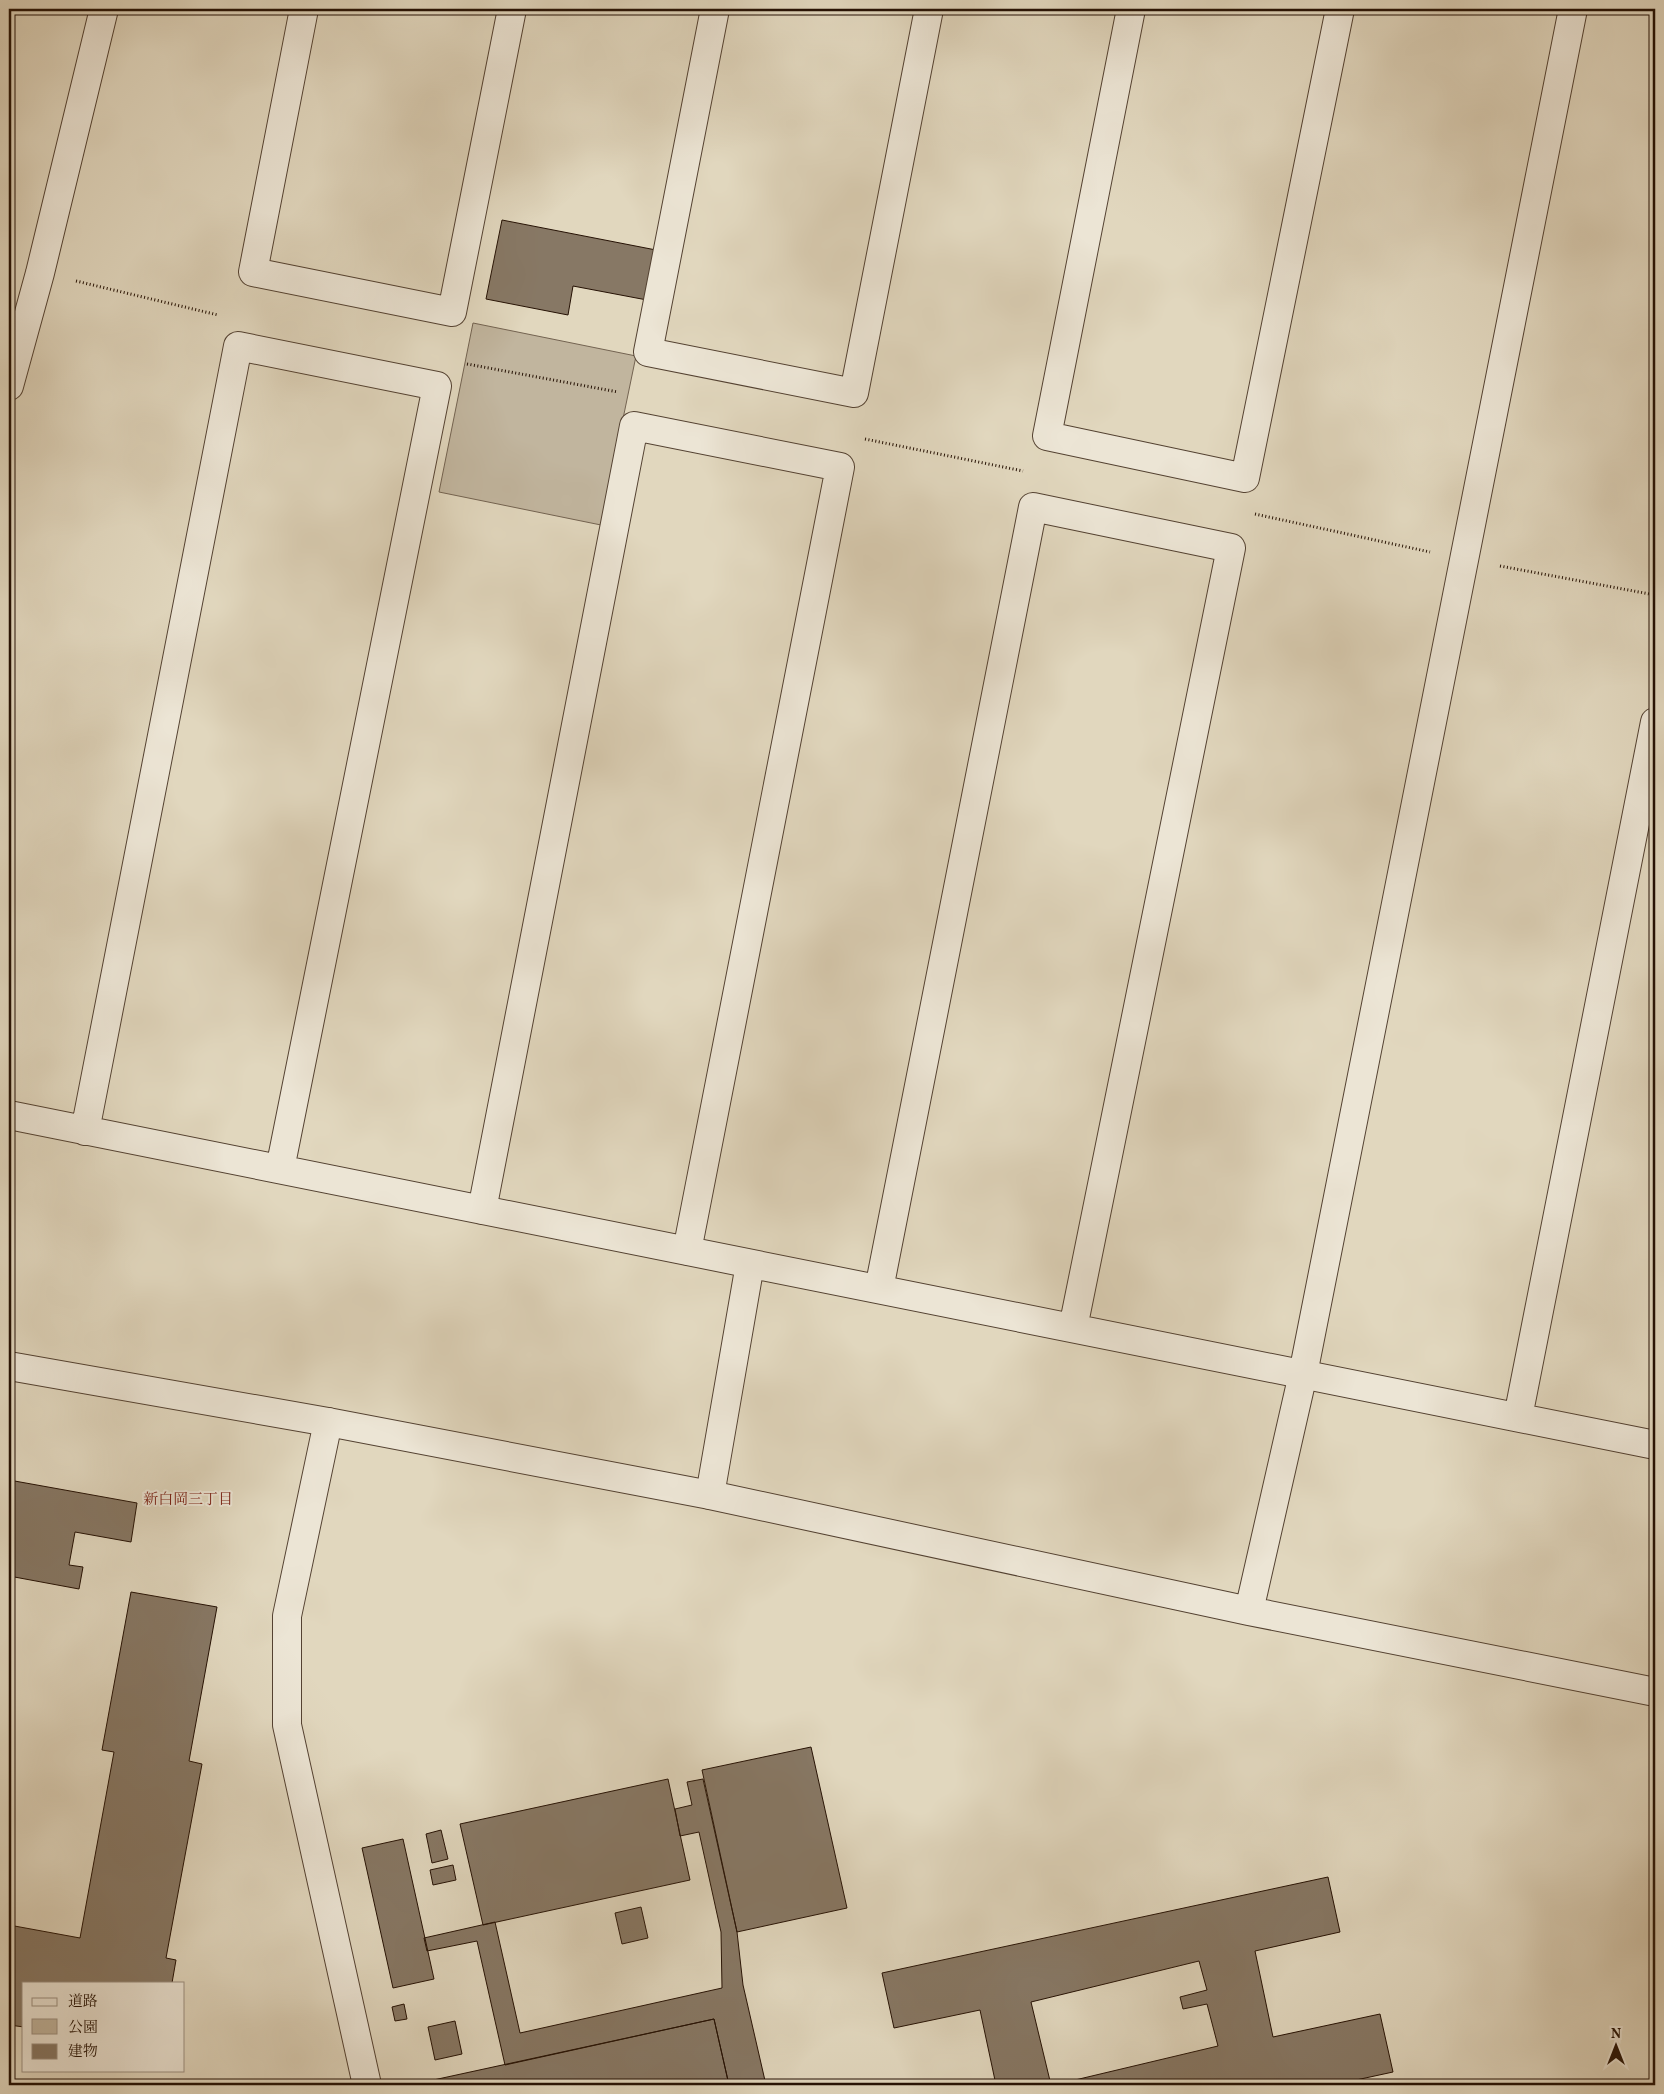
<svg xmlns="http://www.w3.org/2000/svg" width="1664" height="2094" font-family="Vollkorn,'Noto Serif JP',serif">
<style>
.green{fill:#c1b59e;stroke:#736351}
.building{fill:#877865;stroke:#251104}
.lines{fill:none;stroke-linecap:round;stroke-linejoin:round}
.minor-casing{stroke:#544232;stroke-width:30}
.tertiary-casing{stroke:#544232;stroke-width:30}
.path{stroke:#251104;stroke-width:3;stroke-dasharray:1 2.5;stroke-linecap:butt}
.minor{stroke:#ece5d5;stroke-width:28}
.tertiary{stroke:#ece5d5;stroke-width:28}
.labels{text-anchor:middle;stroke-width:4;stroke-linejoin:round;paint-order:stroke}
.neighbourhood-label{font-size:15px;fill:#7a1f14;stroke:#ece5d5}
</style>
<rect width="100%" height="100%" fill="#e1d7be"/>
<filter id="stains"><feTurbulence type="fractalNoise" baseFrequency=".004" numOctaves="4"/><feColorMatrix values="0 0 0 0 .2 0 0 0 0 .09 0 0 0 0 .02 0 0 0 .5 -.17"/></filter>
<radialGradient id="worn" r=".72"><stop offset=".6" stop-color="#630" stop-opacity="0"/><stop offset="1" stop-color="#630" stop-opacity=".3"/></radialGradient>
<!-- green -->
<path class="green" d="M473,323L636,356L601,525L439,492Z"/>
<!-- building -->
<path class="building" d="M502,220L656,250L647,300L573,286L568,315L486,299Z
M9,1480L137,1503L131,1542L75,1532L69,1565L83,1567L79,1589L9,1576Z
M131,1592L217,1607L189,1761L202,1764L166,1958L176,1960L172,1983H24V2027L9,2025V1925L80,1938L114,1752L102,1750Z
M811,1747L847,1908L737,1932L702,1770Z
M668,1779L690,1880L483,1925L460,1824Z
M703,1779L737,1932L743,1985L766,2085H729L714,2019L505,2065L477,1941L427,1951L424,1938L495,1922L520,2033L722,1988L721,1932L699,1832L680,1836L675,1809L692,1805L687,1782Z
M441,1830L448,1859L432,1863L426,1834Z
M403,1839L434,1979L393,1988L362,1848Z
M453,1865L456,1880L433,1885L430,1870Z
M1328,1877L1340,1932L1255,1951L1273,2037L1380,2014L1393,2072L1333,2085H1054L1218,2046L1207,2004L1183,2009L1180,1997L1207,1990L1199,1961L1031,2002L1051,2085H996L980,2010L894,2028L882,1973Z
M641,1907L648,1938L622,1944L615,1913Z
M404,2004L407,2019L395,2021L392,2007Z
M714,2019L729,2085H416L415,2084Z
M455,2021L462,2054L435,2060L428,2027Z"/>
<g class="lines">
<defs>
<path id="minor" d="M304,9L253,272L452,312L512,9
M715,9L648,352L854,393L929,9
M1131,9L1047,436L1245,478L1340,9
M9,386L40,273L104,9
M9,1115L1655,1445
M85,1131L238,346L437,386L280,1169
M482,1210L634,426L840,467L687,1251
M879,1289L1033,507L1231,548L1073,1328
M1518,1417L1655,722
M328,1422L287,1616V1725L367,2085
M710,1495L750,1264"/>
<path id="tertiary" d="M9,1366L328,1422L710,1495L1249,1611L1655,1692
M1249,1611L1303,1374L1573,9"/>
</defs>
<!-- minor casing -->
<use href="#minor" class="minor-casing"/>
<!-- tertiary casing -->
<use href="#tertiary" class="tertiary-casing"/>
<!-- path -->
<path class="path" d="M76,281L218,315
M467,364L618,392
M865,439L1023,471
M1255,514L1430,552
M1500,566L1655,595"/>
<!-- minor -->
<use href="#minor" class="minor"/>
<!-- tertiary -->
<use href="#tertiary" class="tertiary"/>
</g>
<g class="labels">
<!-- neighbourhood labels -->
<g class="neighbourhood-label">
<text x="188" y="1504">新白岡三丁目</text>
</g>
</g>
<!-- margin -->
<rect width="1664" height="2094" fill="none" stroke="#e1d7be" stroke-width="30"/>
<rect x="10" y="10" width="1644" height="2074" fill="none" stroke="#251104" stroke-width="2.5"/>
<rect x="15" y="15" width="1634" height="2064" fill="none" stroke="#251104"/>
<!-- legend -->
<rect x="22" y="1982" width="162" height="90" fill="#ece5d5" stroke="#9c9081"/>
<rect x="32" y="1998" width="25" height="8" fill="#ece5d5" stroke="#9c9081"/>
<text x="68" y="2006" font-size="15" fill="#251104">道路</text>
<rect x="32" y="2019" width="25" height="15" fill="#c1b59e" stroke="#9c9081"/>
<text x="68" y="2032" font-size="15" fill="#251104">公園</text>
<rect x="32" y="2044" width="25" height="15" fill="#877865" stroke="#9c9081"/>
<text x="68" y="2056" font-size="15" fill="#251104">建物</text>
<!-- north arrow -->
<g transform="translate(1616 2046)" stroke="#ece5d5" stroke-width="4" paint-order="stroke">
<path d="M0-4L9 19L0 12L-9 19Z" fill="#251104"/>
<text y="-8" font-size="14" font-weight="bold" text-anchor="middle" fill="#251104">N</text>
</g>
<rect width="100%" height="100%" filter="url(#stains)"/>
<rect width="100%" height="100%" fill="url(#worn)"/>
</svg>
